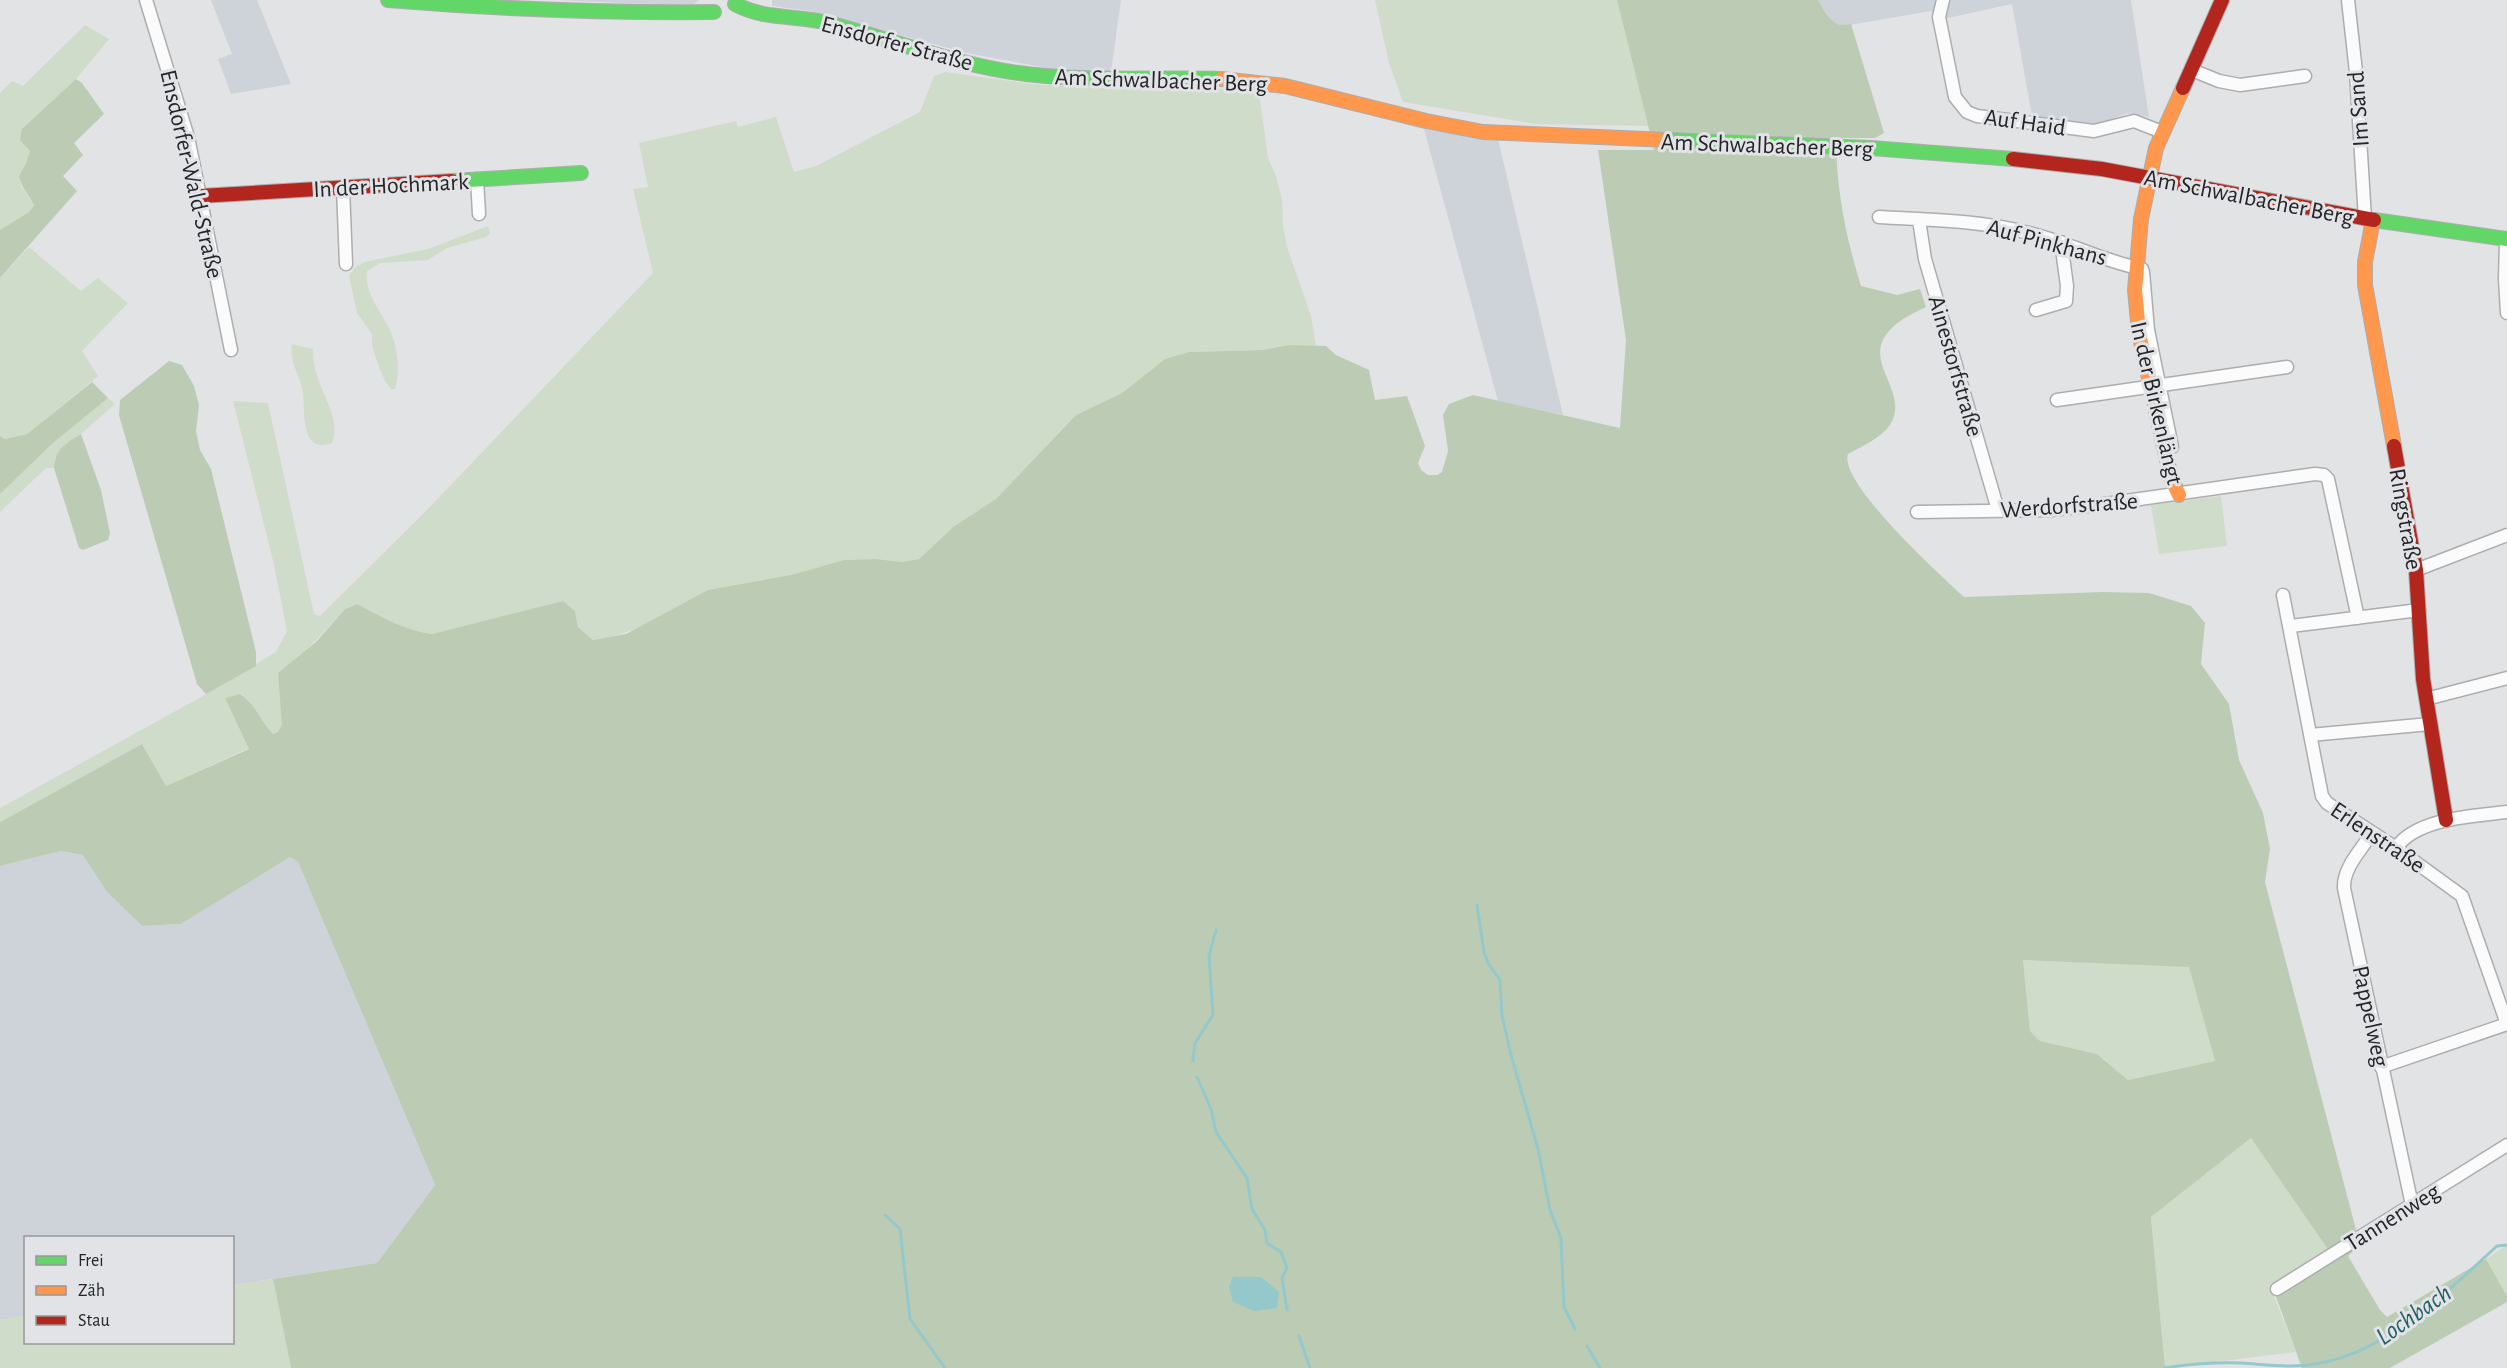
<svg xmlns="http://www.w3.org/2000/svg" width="2507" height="1368" font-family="'Alegreya Sans',sans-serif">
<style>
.built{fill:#ced3d9}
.green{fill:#cfdcca}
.forest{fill:#bcccb4;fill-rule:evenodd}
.water{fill:#94c8cb}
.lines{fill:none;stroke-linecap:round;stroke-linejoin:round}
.stream{stroke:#94c8cb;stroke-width:3}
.street-casing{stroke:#acadae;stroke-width:15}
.fast-casing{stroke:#acadae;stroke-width:16}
.slow-casing{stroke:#acadae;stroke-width:16}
.jam-casing{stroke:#acadae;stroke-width:16}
.street{stroke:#fbfbfb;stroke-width:12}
.fast{stroke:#63d668;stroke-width:14}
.slow{stroke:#ff974d;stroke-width:14}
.jam{stroke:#b3261e;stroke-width:14}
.labels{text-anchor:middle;stroke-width:6;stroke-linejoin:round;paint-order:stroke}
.street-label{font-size:24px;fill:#252527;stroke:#e1e3e6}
.water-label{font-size:26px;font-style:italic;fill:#246164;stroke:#e1e3e6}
</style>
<rect width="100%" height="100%" fill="#e2e3e5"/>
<!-- built -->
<path class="built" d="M211,0H257L291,84L231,94L218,59L232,54Z
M558,0H699L694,4L658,5Z
M772,0H1121L1111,72L1058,70L967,53L810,11L772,6Z
M1818,0H2131L2149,117L2128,113L2098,124L2032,116L2012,4L1948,18L1931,11L1844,26L1832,22Z
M1424,129L1498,139L1563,415L1498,401Z
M61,851L84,855L107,892L142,926L181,924L290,857L298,862L435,1185L377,1263L233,1285L232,1238H26L25,1316L0,1320V866Z"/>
<!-- green -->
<path class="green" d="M1375,0H1617L1648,126L1536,124L1403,102L1389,63Z
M85,25L109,39L76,79L30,151L26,163L19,176L21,186L34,204L29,212L0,230V93L12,81L23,86Z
M945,72L1032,84L1117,89H1240L1259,92L1268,158L1276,176L1282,200L1283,225L1287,247L1311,316L1316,346L1289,345L1262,350L1189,352L1165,359L1122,393L1076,415L996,499L953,527L919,559L902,562L876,559L844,560L791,575L603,640H593L578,627L575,611L563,601L432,634C406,631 380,616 356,604L345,609L300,657L282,726L278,732L273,734C260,721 256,704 241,694L225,698L249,748L166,786L142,744L0,822V808L201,697L276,652L287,631L274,565L233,401L268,403L314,614L320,616L426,511L653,273L633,189L648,187L639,143L736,121L738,127L776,117L794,172L816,166L920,112L934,76Z
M488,226L490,233L486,237L447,248L428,260L380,263L367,271C365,293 377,306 387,324C397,342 401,369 395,389H391L385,381L378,365L372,345V334L357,313L349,276L355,267L365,262L428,249Z
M29,247L81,291L98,278L128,303L82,351L98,376L27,434L5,439L0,436V278Z
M292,344L313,349C313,359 314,368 318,378C324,399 341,421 332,443C300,455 305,412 303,393C300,374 289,364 292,344Z
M108,398L115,404L81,434L65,444L55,458L54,468H46L0,512V494L53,443Z
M2221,496L2227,546L2159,554L2151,505Z
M2023,960L2189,966L2215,1061L2128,1080L2097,1054L2040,1041L2030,1031Z
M2251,1138L2327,1249L2272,1291L2296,1352L2165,1368L2151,1217Z
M2507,1245V1296L2486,1259Z
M273,1279L291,1368H0V1320L25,1316L26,1342H232L233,1285Z"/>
<!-- forest -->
<path class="forest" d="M1617,0H1818C1827,14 1832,29 1851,24L1884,133L1875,138H1836C1836,188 1846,238 1861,286L1897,295L1920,289L1926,307C1832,349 1916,383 1890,425C1881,438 1861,447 1848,454C1838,482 1941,576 1964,597L2103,592L2149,593L2191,606L2205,623L2201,664L2229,704L2239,760L2263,813L2270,849L2265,882L2360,1245L2348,1256L2380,1310L2387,1317L2486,1259L2507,1296V1302L2390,1368H2302L2275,1294L2333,1257L2251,1138L2151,1217L2165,1368H291L273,1279L377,1263L435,1185L298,862L290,857L181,924L142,926L107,892L83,855L61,851L0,866V822L142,744L166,786L249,749L225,698L240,694C256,704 260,721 273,734L278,732L282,725L278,673L316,642L345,609L357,604C380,616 406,631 432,634L563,601L575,611L578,627L593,640L626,634L708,590L791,575L844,560L876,559L902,562L919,559L953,527L996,499L1076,415L1122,393L1165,359L1189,352L1262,350L1289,345L1326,346L1336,355L1369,370L1375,400L1407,396L1425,446L1418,463L1421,470L1428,475H1437L1442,472L1448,451L1443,415L1449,404L1473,395L1620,428L1626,340L1598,150H1654ZM2023,960L2189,967L2215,1061L2128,1080L2097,1054L2040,1041L2030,1031Z
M76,79L82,83L104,114L74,143L83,155L63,176L77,191L0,278V230L29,212L34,205C29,194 21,188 19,176L26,163L30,151L20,140L22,129Z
M169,361L182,365L194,386L199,405L196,431L200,450L211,469L256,652V666L206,694L197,684L119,415L120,400Z
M92,382L108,398L53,443L0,494V436L5,439L27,434Z
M81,434L101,490L110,533L108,540L83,550L79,548L54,468C55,449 66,443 81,434Z"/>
<!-- water -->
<path class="water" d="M1233,1277H1261L1279,1292L1277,1308L1254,1311L1233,1302L1229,1287Z"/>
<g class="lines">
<!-- stream -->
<path class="stream" d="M1477,905L1484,952L1488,963L1500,980L1502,1016L1511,1055L1538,1149L1550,1210L1561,1238L1564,1307L1575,1329
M1193,1061L1195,1043L1213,1015L1209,956L1216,930
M1197,1077L1211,1109L1216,1132L1247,1178L1252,1209L1265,1230L1267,1243L1281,1252L1287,1268L1282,1278L1287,1310
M885,1215L900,1229L910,1319L945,1368
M1299,1336L1310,1368
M1587,1346L1600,1368
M2164,1368C2190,1364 2215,1362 2242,1363C2258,1364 2275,1366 2292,1366C2375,1365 2440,1298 2497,1246L2507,1245"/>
<defs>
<path id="street" d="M146,0L188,137L231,350
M1943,0L1939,17L1955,97L1967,112L1977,116L2094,131L2134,121L2162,132
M2348,0L2356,72L2365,219
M2192,70L2219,81L2240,85L2305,76
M477,179L479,214
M343,187L346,264
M1879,217C1929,220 1979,220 2029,233C2067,242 2103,261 2142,269
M1919,220L1925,259L1998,510
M2506,239L2505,279L2507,313
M2143,272L2148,330L2172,447
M2036,310L2066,301L2067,286L2061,242
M2057,400L2287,367
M1917,512L2050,510L2098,505L2315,474L2324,475L2328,479L2358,618
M2416,570L2507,535
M2283,595L2322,796L2327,803L2396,848L2462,896L2507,1024
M2291,626L2419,610
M2426,699L2507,678
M2310,735L2430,724
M2372,833C2361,850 2343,868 2344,888L2412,1205
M2396,848C2416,818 2474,816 2507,812
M2381,1067L2507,1024
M2277,1289L2507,1145"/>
<path id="fast" d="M388,0C497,9 605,13 714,12
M735,4C764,20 797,15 828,23C894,40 958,66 1026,74C1090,82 1156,77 1221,79
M1668,140L1871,148L2013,159
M452,181L581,173
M2374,220L2507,239"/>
<path id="slow" d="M1221,79L1285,86L1426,121L1483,132L1668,140
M2373,220L2365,262V285L2394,446
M2179,495L2171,478L2139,333L2135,290L2141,219L2156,148L2183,88"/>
<path id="jam" d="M2183,88L2222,0
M2013,159L2102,169L2374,220
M200,196L452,181
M2394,446L2416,570L2423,679L2446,820"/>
</defs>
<!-- street casing -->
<use href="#street" class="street-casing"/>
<!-- fast casing -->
<use href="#fast" class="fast-casing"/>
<!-- slow casing -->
<use href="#slow" class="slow-casing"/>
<!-- jam casing -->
<use href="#jam" class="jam-casing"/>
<!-- street -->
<use href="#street" class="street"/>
<!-- fast -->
<use href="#fast" class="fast"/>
<!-- slow -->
<use href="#slow" class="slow"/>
<!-- jam -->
<use href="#jam" class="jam"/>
</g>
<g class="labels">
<!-- street labels -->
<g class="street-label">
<text transform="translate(897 43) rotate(15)" y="8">Ensdorfer Straße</text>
<text transform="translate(1161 80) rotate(2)" y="8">Am Schwalbacher Berg</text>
<text transform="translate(2358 109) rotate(-94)" y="8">Im Sand</text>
<text transform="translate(2025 122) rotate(8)" y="8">Auf Haid</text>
<text transform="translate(1767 145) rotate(2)" y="8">Am Schwalbacher Berg</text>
<text transform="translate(192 174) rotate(77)" y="8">Ensdorfer-Wald-Straße</text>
<text transform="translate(391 185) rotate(-3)" y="8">In der Hochmark</text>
<text transform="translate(2249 197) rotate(11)" y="8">Am Schwalbacher Berg</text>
<text transform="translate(2047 242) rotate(15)" y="8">Auf Pinkhans</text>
<text transform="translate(1956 366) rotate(74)" y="8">Ainestorfstraße</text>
<text transform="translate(2157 403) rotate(77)" y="8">In der Birkenlängt</text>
<text transform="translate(2069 505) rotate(-4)" y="8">Werdorfstraße</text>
<text transform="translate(2406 519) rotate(80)" y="8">Ringstraße</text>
<text transform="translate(2378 837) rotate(34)" y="8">Erlenstraße</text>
<text transform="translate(2371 1016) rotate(78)" y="8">Pappelweg</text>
<text transform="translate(2392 1217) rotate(-32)" y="8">Tannenweg</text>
</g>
<!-- water labels -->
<g class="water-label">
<text transform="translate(2413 1314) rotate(-35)" y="9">Lochbach</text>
</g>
</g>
<!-- legend -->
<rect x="24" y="1236" width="210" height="108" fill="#e1e3e6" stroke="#96979a" stroke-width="1.5"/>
<rect x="36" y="1256" width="30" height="9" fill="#63d668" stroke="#96979a" stroke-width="1.5"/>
<text x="78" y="1266" font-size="18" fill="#252527">Frei</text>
<rect x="36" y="1286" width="30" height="9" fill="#ff974d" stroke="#96979a" stroke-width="1.5"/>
<text x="78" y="1296" font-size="18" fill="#252527">Zäh</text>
<rect x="36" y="1316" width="30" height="9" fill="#b3261e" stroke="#96979a" stroke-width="1.5"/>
<text x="78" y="1326" font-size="18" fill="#252527">Stau</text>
</svg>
